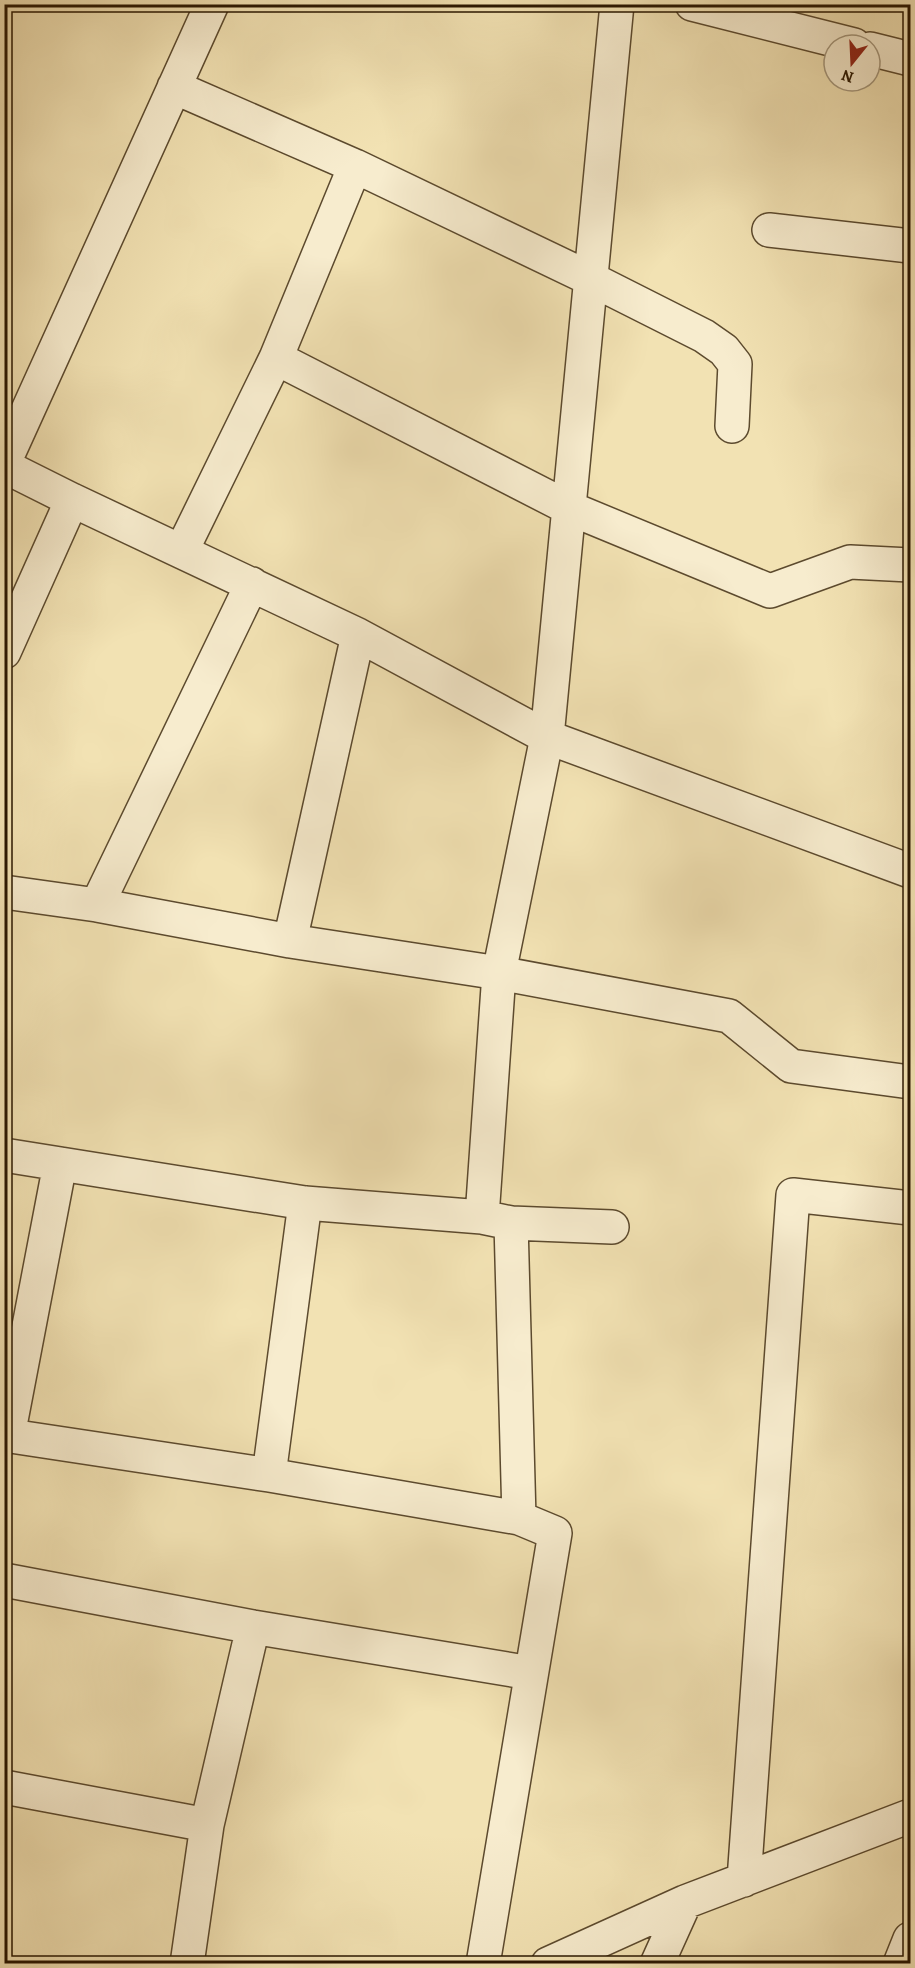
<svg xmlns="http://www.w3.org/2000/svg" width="915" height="1968" font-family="Alegreya,serif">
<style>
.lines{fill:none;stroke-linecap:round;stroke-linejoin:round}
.street-casing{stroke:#5c4a2e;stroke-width:36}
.street{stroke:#f7ecce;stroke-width:33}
</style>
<rect width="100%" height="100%" fill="#f2e2b3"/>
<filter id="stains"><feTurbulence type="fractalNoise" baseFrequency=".00333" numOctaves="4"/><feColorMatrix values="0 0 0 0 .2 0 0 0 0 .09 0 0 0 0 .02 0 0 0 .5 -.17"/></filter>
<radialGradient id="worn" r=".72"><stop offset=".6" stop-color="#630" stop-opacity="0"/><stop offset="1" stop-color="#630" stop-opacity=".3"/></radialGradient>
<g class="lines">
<defs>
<path id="street" d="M692,4L854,45
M870,49L910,59
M174,87L355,166L591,279L704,336L724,350L735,364L732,426
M769,230L910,246
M276,358L569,508L770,591L850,562L910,565
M4,463L212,4
M4,466L72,500L358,635L547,737L910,871
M182,550L276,358L355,166
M4,652L72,500
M4,892L97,905L290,941L499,973L729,1016L791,1066L910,1082
M97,905L252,584
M290,941L358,635
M4,1155L305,1203L482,1217L511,1223L519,1518L555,1533L483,1964
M482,1217L499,973L547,737L617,4
M511,1223L612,1227
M4,1435L269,1475L519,1518
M8,1436L60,1164
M269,1475L305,1203
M4,1580L253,1627L531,1673
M4,1787L207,1825
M744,1880L793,1195L910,1208
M187,1964L207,1825L253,1627
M548,1964L685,1902L910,1816
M657,1964L685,1902
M900,1964L910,1939"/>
</defs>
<!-- street casing -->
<use href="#street" class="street-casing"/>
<!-- street -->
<use href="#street" class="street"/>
</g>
<!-- margin -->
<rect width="915" height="1968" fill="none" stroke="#f2e2b3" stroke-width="24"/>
<rect x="6" y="6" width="903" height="1956" fill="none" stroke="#2a1701" stroke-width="3"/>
<rect x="12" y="12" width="891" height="1944" fill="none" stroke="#2a1701" stroke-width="1.5"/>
<!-- north arrow -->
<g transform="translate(852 63) rotate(198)"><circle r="28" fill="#f7ecce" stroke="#a5977c" stroke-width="1.5"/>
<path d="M0-4.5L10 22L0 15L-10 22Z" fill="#8f2418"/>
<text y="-9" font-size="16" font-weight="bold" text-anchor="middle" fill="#2a1701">N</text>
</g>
<rect width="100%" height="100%" filter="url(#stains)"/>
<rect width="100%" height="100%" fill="url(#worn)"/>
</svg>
